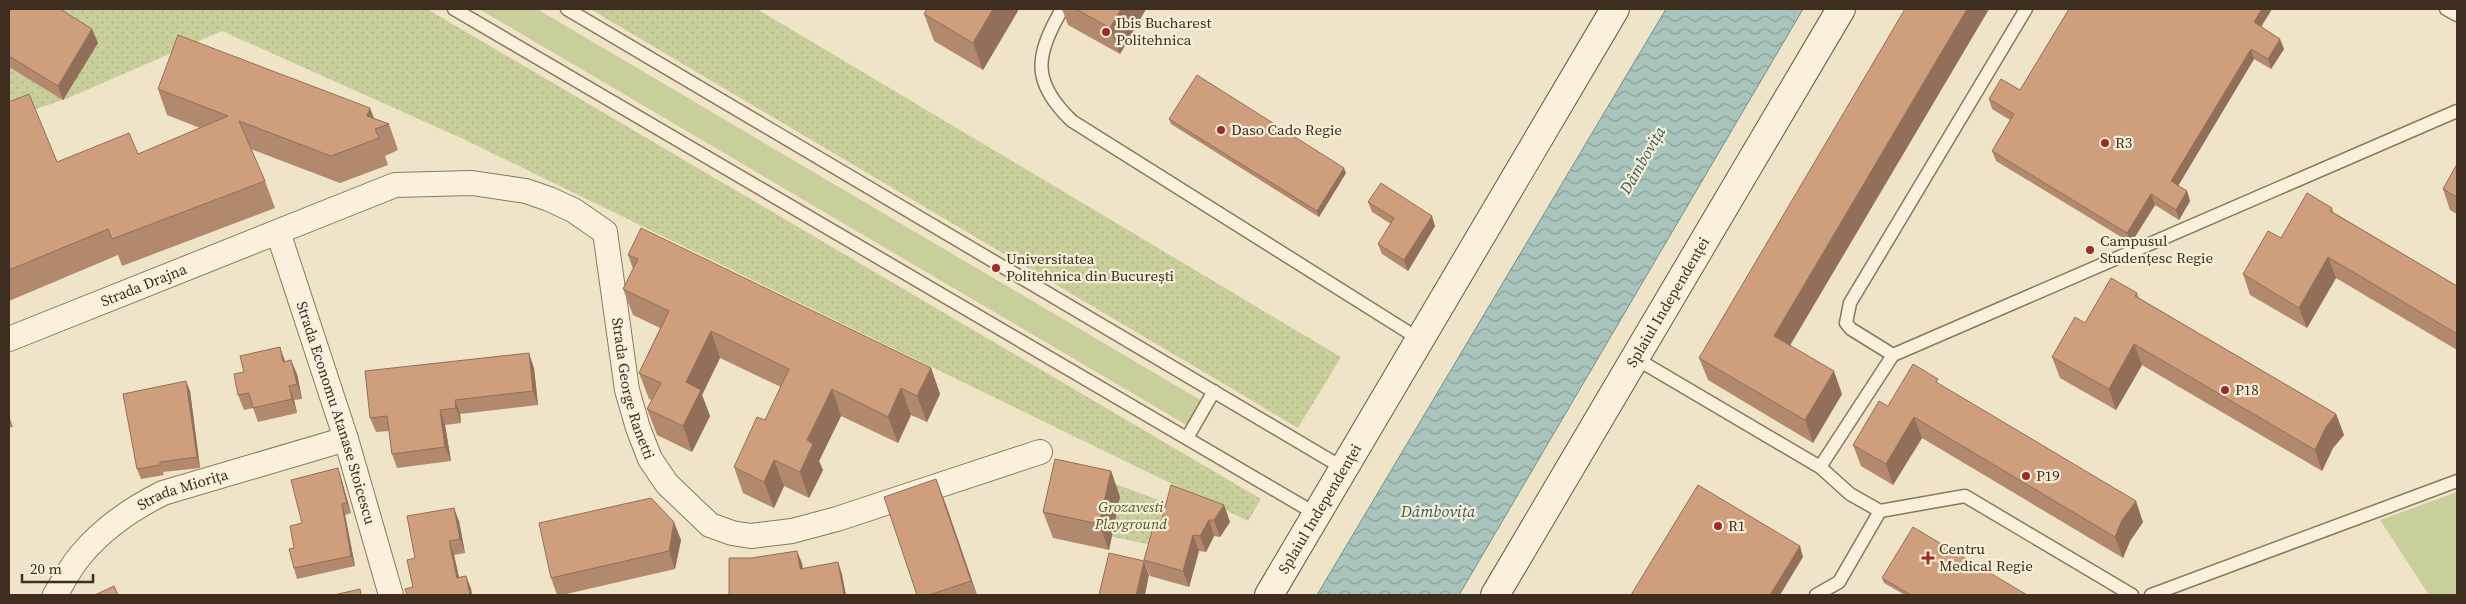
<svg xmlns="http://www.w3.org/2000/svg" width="2466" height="604" font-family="'Source Serif 4',serif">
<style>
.grass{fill:#c9cf9b}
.park{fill:url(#park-dots)}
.water{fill:url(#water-waves);stroke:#6f938a}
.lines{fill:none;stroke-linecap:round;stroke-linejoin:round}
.lane-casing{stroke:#8d765c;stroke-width:15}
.street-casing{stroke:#8d765c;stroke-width:26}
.secondary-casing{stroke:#6f573f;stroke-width:30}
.lane{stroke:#faf1dc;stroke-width:12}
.street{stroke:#faf1dc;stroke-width:24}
.secondary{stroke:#faf1dc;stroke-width:28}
.wall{fill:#b2896c}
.shaded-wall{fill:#916f58}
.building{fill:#cf9f7d;stroke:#916f58}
.poi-dot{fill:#9e2a2b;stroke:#f7eed8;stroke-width:2}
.labels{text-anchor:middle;stroke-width:4.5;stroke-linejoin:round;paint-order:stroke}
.poi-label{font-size:15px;fill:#3d2e20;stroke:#f7eed8;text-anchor:start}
.street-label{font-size:15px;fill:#3d2e20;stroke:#f7eed8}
.park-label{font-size:15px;font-style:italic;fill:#4d5a26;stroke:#f7eed8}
.water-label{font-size:16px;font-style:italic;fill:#2f5d5a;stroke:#f7eed8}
</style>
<defs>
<pattern id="park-dots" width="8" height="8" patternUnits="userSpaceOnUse" patternTransform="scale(1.25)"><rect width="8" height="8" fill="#c9cf9b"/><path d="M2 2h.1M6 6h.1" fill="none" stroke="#aeb285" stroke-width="1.8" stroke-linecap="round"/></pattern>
<pattern id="water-waves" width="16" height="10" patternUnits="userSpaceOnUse" patternTransform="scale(1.25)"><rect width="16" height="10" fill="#a9c4bc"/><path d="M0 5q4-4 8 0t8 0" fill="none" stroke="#8ba098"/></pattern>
</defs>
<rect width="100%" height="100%" fill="#f0e4c8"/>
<!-- grass -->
<path class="grass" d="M479,9H537L1202,401L1188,426Z
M2457,492V595H2429L2380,520Z"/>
<!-- park -->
<path class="park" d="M9,9H427L1261,499L1248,521L461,138L222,31L66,99L9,118Z
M590,9H757L1341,357L1298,428Z
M1110,482L1175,506L1166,548L1099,534Z"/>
<!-- water -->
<path class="water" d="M1666,9H1803L1459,595H1317Z"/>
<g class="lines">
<defs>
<path id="lane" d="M454,9L1316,514
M567,9L1343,468
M1062,9C1036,55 1030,81 1072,121L1419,339
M2446,9L2457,15
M1893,355L1851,329L1846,323L1850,303L2026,9
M1635,358L1820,467L1850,494L1880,511L1965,496L2132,595
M1187,438L1214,391
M1820,467L1893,355L2457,111
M1816,595L1839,582L1880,511
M2151,595L2457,481"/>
<g id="street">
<path id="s1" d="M278,232L346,439L391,595"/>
<path id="s2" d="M9,339L395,185L472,183L526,191L549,199L573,210L605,232L627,390L638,428L650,459L667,484L710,525L732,533L751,536L792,531L837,519L1040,452"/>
<path id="s3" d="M55,595C63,582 70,568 80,556C102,529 131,509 163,493L346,439"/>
</g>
<g id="secondary">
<path id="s4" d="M1269,595L1615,9"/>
<path id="s5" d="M1495,595L1841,9"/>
</g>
</defs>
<!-- lane casing -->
<use href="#lane" class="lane-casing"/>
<!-- street casing -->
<use href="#street" class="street-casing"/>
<!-- secondary casing -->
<use href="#secondary" class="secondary-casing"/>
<!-- lane -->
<use href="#lane" class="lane"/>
<!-- street -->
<use href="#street" class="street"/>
<!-- secondary -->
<use href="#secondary" class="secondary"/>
</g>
<!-- wall -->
<path class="wall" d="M927,9H1019L983,70L934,41L924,14Z
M1062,9H1146L1120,54L1068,25Z
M1989,9L1790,345L1842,394L1813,443L1708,380L1699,358Z
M2272,9L2261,27L2284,49L2271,69L2254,59L2178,186L2187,191L2190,201L2179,220L2155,205L2131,243L1996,161L1992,151L2010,120L1992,109L1989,99L2020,90Z
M9,13L92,29L98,43L63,100L9,67Z
M158,89L374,118L389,124L398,150L385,156L388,165L340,183L251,149L265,181L275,208L122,266L118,255L9,301V102L57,162L138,154L200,128L167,115Z
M1169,119L1346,173L1319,217L1171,124Z
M2457,164V214L2450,210L2443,189Z
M1368,202L1435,226L1408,271L1382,254L1378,244L1391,224L1372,212Z
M2332,208L2333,212L2457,286V350L2336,278L2307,328L2250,295L2243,274L2281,238Z
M628,255L931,368L940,394L927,422L911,415L898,443L841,416L819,461L823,470L809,498L784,486L774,508L743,493L734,467L765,420L781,387L720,358L702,395L710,416L692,452L657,435L647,409L652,400L649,399L639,373L660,328L633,315L623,289L633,269Z
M2137,293L2139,298L2336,414L2344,435L2333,448L2322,471L2142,365L2116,410L2060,378L2052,357L2085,323Z
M285,361L297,374L302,399L294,400L297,413L258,422L253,408L244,410L238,395Z
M534,368L538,405L460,414L461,423L445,425L451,461L397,468L392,454L389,431L376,432L370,418Z
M1940,385L2143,522L2130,541L2123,558L1922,438L1893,485L1861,466L1853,445L1888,406Z
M190,391L200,468L163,472L164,475L141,479L137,469Z
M9,415L13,427L9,428Z
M338,468L341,478L351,513L345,515L355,566L297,579L294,568V548L302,523Z
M1111,471L1120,497L1109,550L1053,538L1043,512Z
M936,479L946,505L977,595H917Z
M1224,505L1230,522L1220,537L1214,536L1206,552L1199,551L1189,587L1150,576L1144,561L1160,526Z
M459,521L465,553L454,555L459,577L466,576L471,589L472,595H407L413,587L415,558Z
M681,540L675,569L562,595H557L551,578Z
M1882,578L2027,595H1905L1884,583Z"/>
<!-- shaded-wall -->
<path class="shaded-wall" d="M993,9H1019L983,70L973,43Z
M1121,9H1146L1120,54L1110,28Z
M1967,9H1989L1782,359L1774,336Z
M2262,9H2272L2257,33L2254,22Z
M92,29L98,43L63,100L58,86Z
M2280,39L2284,49L2271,69L2268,59Z
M2251,49L2254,59L2175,191L2171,181Z
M370,108L378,128L375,129L367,116Z
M1344,168L1346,173L1319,217L1317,211Z
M2187,191L2190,201L2179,220L2176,210Z
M2151,194L2155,205L2131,243L2127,233Z
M1432,216L1435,226L1408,271L1404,260Z
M2328,257L2336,278L2307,328L2299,308Z
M711,331L720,358L702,395L710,416L692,452L683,426L686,382Z
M2134,344L2142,365L2116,410L2109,389Z
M280,347L285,361L283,362Z
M529,353L534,368L538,405L533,391Z
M291,360L297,374L302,399L297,384Z
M931,368L940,394L927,422L917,396Z
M1834,371L1842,394L1813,443L1805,420Z
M186,381L190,391L200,468L197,457Z
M289,386L294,400L297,413L292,399Z
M901,388L911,415L898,443L888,417Z
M832,389L841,416L819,461L823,470L809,498L800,472L807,440Z
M455,400L460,414L461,423L456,408Z
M440,410L445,425L451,461L445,447Z
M2336,414L2344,435L2333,448L2322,471L2315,450L2326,427Z
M1914,417L1922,438L1893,485L1886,464Z
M774,460L784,486L774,508L764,482Z
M338,468L341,478L351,513L347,503Z
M1111,471L1120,497L1109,550L1099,524Z
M936,479L946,505L977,595L971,581Z
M2136,501L2143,522L2130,541L2123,558L2115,537L2122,520Z
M342,504L345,515L355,566L351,556Z
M1224,505L1230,522L1220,537L1214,520Z
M454,508L459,521L465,553L460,539Z
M1209,520L1214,536L1206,552L1200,536Z
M674,522L681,540L675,569L669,551Z
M1193,535L1199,551L1189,587L1183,571Z
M449,541L454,555L462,591L457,578Z
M1800,546L1803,557L1780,595H1770Z
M797,551L802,563L805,581L800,569Z
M1144,561L1149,575L1145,595H1136Z
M838,562L842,574L846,595H844Z
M466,576L471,589L472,595H470Z"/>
<!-- building -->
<path class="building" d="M11,9H60L92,29L58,86L9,56V13Z
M927,9H993L973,43L924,14Z
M1076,9H1121L1110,28Z
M1905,9H1967L1774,336L1834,371L1805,420L1699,358Z
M2069,9H2262L2254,22L2280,39L2268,59L2251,49L2171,181L2187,191L2176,210L2151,194L2127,233L1992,151L2014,114L1989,99L2001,79L2020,90Z
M178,35L370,108L367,116L389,124L375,129L379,138L331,156L239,121L265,181L112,239L108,229L9,270V102L29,94L57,162L129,133L138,154L228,116L158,89Z
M1197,75L1344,168L1317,211L1169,119Z
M2457,164V197L2443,189Z
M1381,183L1432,216L1404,260L1378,244L1394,218L1368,202Z
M2307,193L2332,208L2330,211L2457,286V334L2328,257L2299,308L2243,274L2268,231L2281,238Z
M641,228L931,368L917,396L901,388L888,417L832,389L807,440L813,444L800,472L774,460L764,482L734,467L757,417L765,420L789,369L711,331L686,382L701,390L683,426L647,409L661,383L639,373L669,311L623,289L638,259L628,255Z
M2111,278L2137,293L2135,296L2336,414L2326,427L2315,450L2134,344L2109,389L2052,357L2075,317L2085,323Z
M280,347L283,362L291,360L297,384L289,386L292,399L253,408L249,393L238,395L234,374L244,372L240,356Z
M529,353L533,391L455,400L456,408L440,410L445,447L392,454L387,416L370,418L365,371Z
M1913,364L1938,379L1936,382L2136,501L2122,520L2115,537L1914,417L1886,464L1853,445L1879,401L1888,406Z
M186,381L197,457L160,462V465L137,469L123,394Z
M1055,459L1111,471L1099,524L1043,512Z
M338,468L347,503L342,504L351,556L294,568L289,549L294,548L290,526L302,523L291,480Z
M936,479L971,581L929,595H917L884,497Z
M1171,485L1224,505L1214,520H1209L1200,536L1193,535L1183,571L1144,560L1154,524L1160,526Z
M1698,485L1800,546L1770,595H1631Z
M651,498L674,522L669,551L551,578L539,523Z
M454,508L460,539L449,541L457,578L466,576L470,595H407L405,589L413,587L407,560L415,558L407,516Z
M1913,527L2027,595H1911L1882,578Z
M797,551L800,569L838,562L844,595H729V558H751Z
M1109,553L1144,561L1136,595H1099Z
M114,586L118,595H95Z
M360,589L361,595H334Z"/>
<!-- markers -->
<g class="poi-dot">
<circle cx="1106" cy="32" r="5"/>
<circle cx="1221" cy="130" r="5"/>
<circle cx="2105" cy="143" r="5"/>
<circle cx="2090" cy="250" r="5"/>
<circle cx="996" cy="268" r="5"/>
<circle cx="2225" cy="390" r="5"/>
<circle cx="2026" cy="476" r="5"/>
<circle cx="1718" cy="526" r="5"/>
<path d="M1925.5 550.5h5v5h5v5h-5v5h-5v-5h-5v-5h5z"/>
</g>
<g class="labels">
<!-- poi labels -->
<g class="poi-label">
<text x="1116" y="28">Ibis Bucharest<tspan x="1116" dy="17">Politehnica</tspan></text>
<text x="1231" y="135">Daso Cado Regie</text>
<text x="2115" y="148">R3</text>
<text x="2100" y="246">Campusul<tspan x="2100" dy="17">Studențesc Regie</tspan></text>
<text x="1006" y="264">Universitatea<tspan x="1006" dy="17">Politehnica din București</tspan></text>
<text x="2235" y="395">P18</text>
<text x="2036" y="481">P19</text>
<text x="1728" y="531">R1</text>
<text x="1939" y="554">Centru<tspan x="1939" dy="17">Medical Regie</tspan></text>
</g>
<!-- street labels -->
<g class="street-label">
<text dy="5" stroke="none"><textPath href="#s2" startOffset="145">Strada Drajna</textPath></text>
<text dy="5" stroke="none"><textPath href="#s5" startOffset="340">Splaiul Independenței</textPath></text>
<text dy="5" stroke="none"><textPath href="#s2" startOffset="796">Strada George Ranetti</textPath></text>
<text dy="5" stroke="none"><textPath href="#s1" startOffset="190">Strada Economu Atanase Stoicescu</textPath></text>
<text dy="5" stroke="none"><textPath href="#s3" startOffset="171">Strada Miorița</textPath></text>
<text dy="5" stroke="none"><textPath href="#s4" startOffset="100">Splaiul Independenței</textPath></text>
</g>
<!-- park labels -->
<g class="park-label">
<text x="1131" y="512">Grozavesti<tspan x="1131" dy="17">Playground</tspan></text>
</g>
<!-- water labels -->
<g class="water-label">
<text transform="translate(1642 160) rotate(-60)" y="6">Dâmbovița</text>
<text x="1438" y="517">Dâmbovița</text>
</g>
</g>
<!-- border -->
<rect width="2466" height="604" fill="none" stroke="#3d2e20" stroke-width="20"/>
<!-- scale -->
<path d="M22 574v8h71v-8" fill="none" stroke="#3d2e20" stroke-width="2.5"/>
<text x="30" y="574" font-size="15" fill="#3d2e20" stroke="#f7eed8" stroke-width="4" paint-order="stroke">20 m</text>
</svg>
